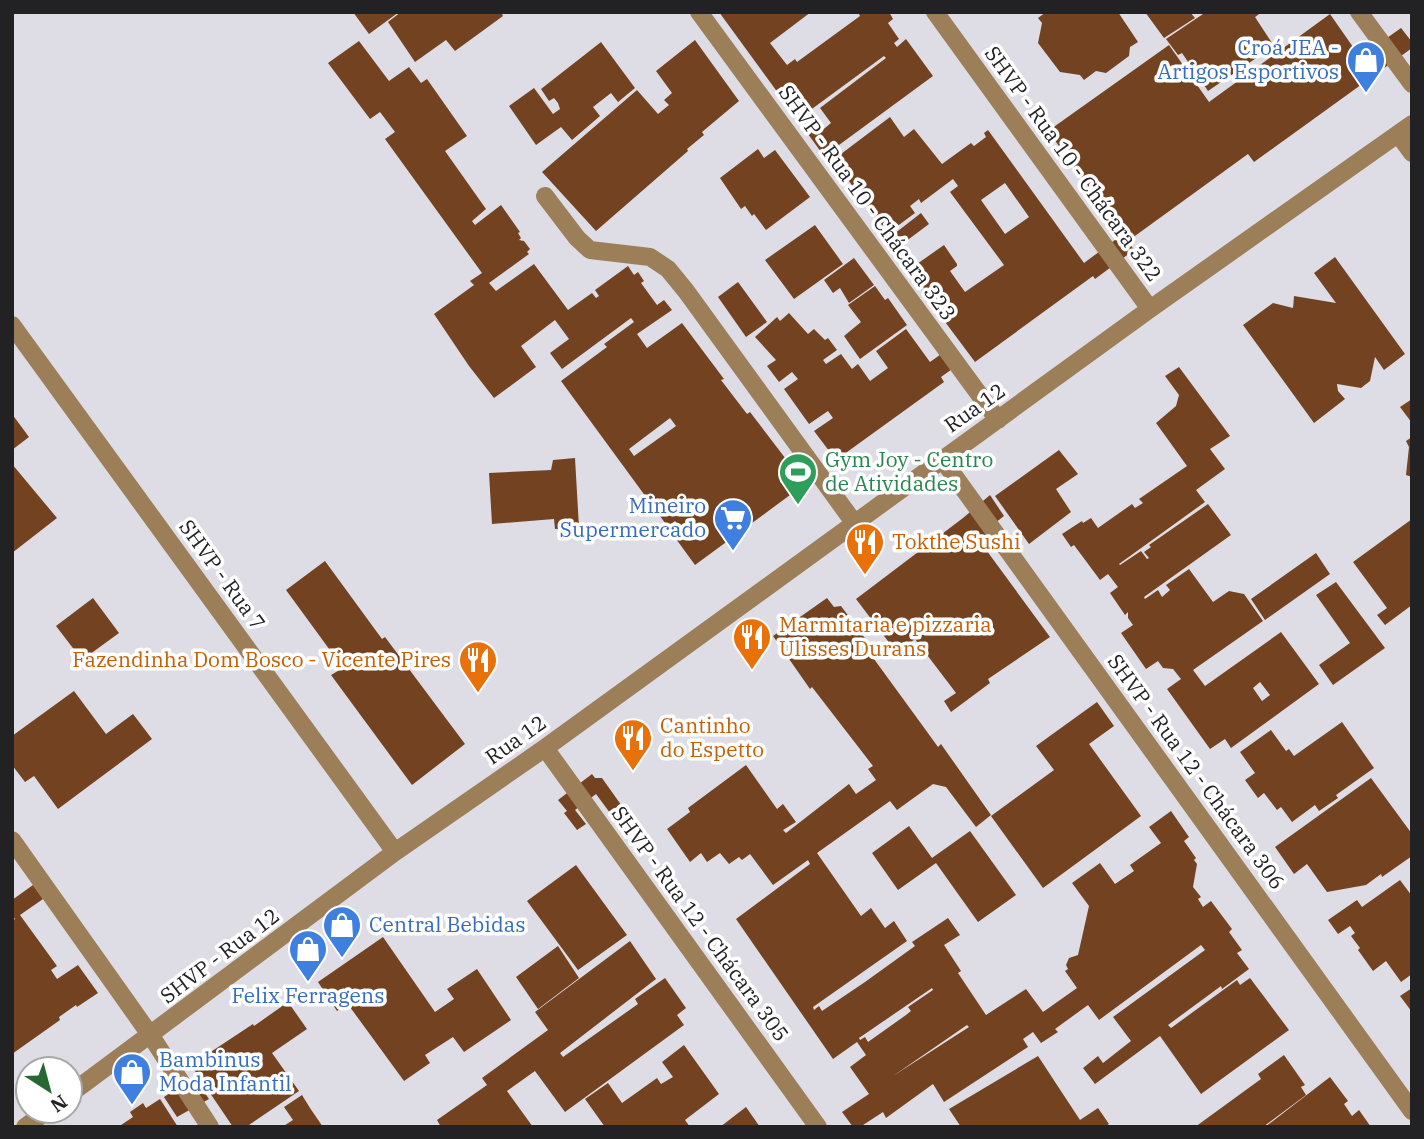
<svg xmlns="http://www.w3.org/2000/svg" width="1424" height="1139" font-family="'IBM Plex Serif',serif">
<style>
.building{fill:#734321;fill-rule:evenodd}
.lines{fill:none;stroke-linecap:round;stroke-linejoin:round}
.minor{stroke:#9c7e59;stroke-width:18}
.labels{text-anchor:middle;stroke-width:7;stroke-linejoin:round;paint-order:stroke}
.shop-label{font-size:21px;fill:#366cbe;stroke:#fff;text-anchor:end}
.street-label{font-size:21px;fill:#222225;stroke:#fff}
.leisure-label{font-size:21px;fill:#27864d;stroke:#fff;text-anchor:start}
.food-label{font-size:21px;fill:#c56008;stroke:#fff;text-anchor:start}
</style>
<rect width="100%" height="100%" fill="#dedde5"/>
<!-- building -->
<path class="building" d="M353,12H399L369,34Z
M401,12H501L503,16L455,51L446,40L415,62L388,22Z
M719,12H811L770,43L787,65L795,59L797,62L860,16L858,12H889L893,19L888,23L899,39L894,43L897,47L906,39L933,76L824,156ZM884,56L886,58L820,108L831,123L819,133L805,114Z
M1046,12H1118L1138,42L1130,47L1129,56L1106,73L1096,71L1084,80L1080,75L1060,72L1038,43L1042,23L1038,18Z
M1145,12H1190L1195,18L1164,38Z
M1206,12H1262L1255,17L1274,46L1208,91L1182,53L1178,55L1166,39Z
M1330,14L1360,57L1401,28L1412,42V48L1254,162L1248,154L1128,241L1134,250L1095,279L1093,276L975,362L907,271L944,245L957,264V266L950,271L965,292L1004,265L950,192L958,186L953,179L921,203L919,199L910,206L915,213L888,233L833,160L890,117L904,137L914,129L942,164L971,143L974,146L986,137L984,133L988,130L1084,263L1123,234L1048,131L1169,45L1209,102ZM1005,183L1029,217L1005,234L981,200Z
M695,40L739,101L702,132L704,135L687,149L688,151L596,231L542,172L637,90L658,114L669,105L664,100L672,93L656,71Z
M359,41L389,81L409,67L421,83L427,79L467,136L445,151L486,209L472,221L475,225L501,205L520,232L518,233L521,238L519,240L524,241L530,249L527,252L529,254L489,283L496,291L534,264L568,310L592,293L596,298L599,296L595,290L628,266L634,275L638,272L644,281L641,283L657,305L664,300L672,310L637,334L647,348L682,323L724,379L721,380L747,414L750,412L805,484L695,565L671,532L679,526L675,521L668,527L561,381L607,347L604,344L634,322L631,318L562,369L550,353L569,339L555,320L521,346L536,367L494,398L469,366L434,314L474,285L470,281L482,273L385,139L395,132L380,112L370,119L328,63ZM670,418L676,426L634,456L629,449Z
M601,42L635,88L618,102L611,93L593,107L600,116L572,140L561,127L536,145L509,106L534,88L553,114L560,109L558,103L554,98L549,101L541,89Z
M758,149L764,158L775,150L810,197L766,230L754,214L752,216L745,206L741,209L720,178Z
M921,213L929,224L893,251L885,241Z
M815,225L843,264L794,299L765,260Z
M1335,257L1405,354L1384,370L1375,357L1370,381L1361,388L1337,384L1338,391L1345,399L1314,423L1243,325L1273,303L1293,308L1294,296L1336,303L1314,273Z
M854,258L874,285L849,303L840,288L833,293L824,280Z
M738,282L767,322L746,337L718,297Z
M875,286L885,300L888,298L907,325L860,359L844,336L861,322L848,305Z
M789,313L808,334L814,329L825,340L828,338L837,350L823,360L826,364L841,354L852,369L858,364L870,381L888,368L876,351L906,329L930,362L944,352L955,367L941,377L944,382L836,460L814,431L833,418L828,411L809,424L784,389L798,379L792,372L779,382L767,366L776,360L755,337L777,317L780,321Z
M1179,367L1230,436L1210,449L1225,469L1196,490L1205,502L1119,564L1120,565L1141,551L1147,559L1149,558L1144,552L1151,547L1149,545L1208,504L1231,535L1144,597L1145,599L1158,590L1162,597L1170,590L1166,585L1189,569L1213,602L1229,591L1244,594L1263,621L1193,670L1205,686L1281,632L1319,684L1231,748L1225,739L1210,749L1167,689L1181,679L1173,669L1163,668L1158,661L1146,669L1121,633L1133,625L1128,618V612L1125,615L1110,593L1118,587L1108,574L1100,580L1074,545L1071,547L1062,534L1082,521L1083,523L1091,518L1098,528L1132,504L1135,508L1143,503L1139,499L1187,466L1156,423L1176,406L1179,395L1165,376ZM1260,682L1270,695L1262,701L1253,688Z
M1412,399V423L1400,407Z
M12,414L29,437L12,450Z
M1412,437V477L1406,475L1409,447L1406,441Z
M1059,450L1078,474L1056,489L1071,512L1029,544L995,496Z
M575,458L579,527L555,529L554,519L492,524L489,473L551,470L553,460Z
M12,464L57,518L12,553Z
M990,495L1004,516L990,527L997,537L984,547L1050,637L988,679L990,683L951,712L944,701L956,693L915,639L897,653L856,599L963,518Z
M1412,519V605L1385,625L1377,615L1387,608L1353,562Z
M1316,553L1330,574L1265,620L1251,599Z
M325,561L382,639L385,637L465,744L412,785L331,675L343,668L286,590Z
M1336,582L1385,648L1333,685L1319,665L1350,643L1316,595Z
M93,598L119,633L82,660L56,626Z
M827,598L834,607L841,606L870,645L866,648L925,729L938,747L941,744L991,815L976,827L946,787L933,784L897,810L890,801L817,853L861,916L871,908L885,928L894,921L907,941L813,1007L814,1010L819,1006L822,1011L865,982L915,946L912,942L948,918L960,935L944,945L961,971L958,973L986,1015L1026,989L1043,1012L1077,988L1065,971L1068,969L1066,965L1069,958L1078,955L1089,906L1072,883L1100,863L1115,884L1134,871L1130,865L1161,843L1149,827L1171,811L1189,837L1184,841L1196,858L1194,860L1197,864L1193,887L1201,897L1198,899L1203,907L1211,901L1232,929L1229,932L1242,950L1237,953L1249,969L1222,989L1221,986L1168,1025L1171,1028L1237,980L1240,985L1250,978L1289,1030L1201,1094L1160,1036L1095,1084L1083,1068L1098,1056L1103,1063L1131,1041L1113,1017L1205,950L1201,945L1099,1020L1088,1005L1055,1029L1058,1032L1041,1043L1033,1032L1023,1039L1028,1047L944,1102L933,1084L886,1118L883,1112L860,1127H853L842,1112L869,1094L850,1067L866,1055L857,1042L833,1059L736,919L810,864L808,860L773,885L750,854L742,860L739,857L729,864L720,853L707,862L701,853L690,862L667,829L690,812L688,808L746,765L777,809L783,804L796,822L783,830L786,833L849,784L856,794L876,780L868,769L873,766L812,687L810,689L773,636ZM932,988L933,990L908,1007L911,1011L906,1015L868,1042L865,1037L860,1040L859,1038ZM967,1025L969,1027L893,1076Z
M74,691L106,734L133,714L152,739L58,809L34,776L25,782L12,765V736Z
M1097,702L1114,726L1089,744L1141,816L1043,888L991,816L1054,770L1036,746Z
M1342,722L1374,768L1336,795L1338,798L1319,811L1315,805L1292,822L1281,807L1277,810L1264,793L1258,798L1245,780L1255,773L1240,752L1271,730L1286,751L1289,749L1294,756Z
M592,774L595,778H602L624,809L613,817L596,794L575,810L586,824L577,830L564,813L567,811L558,800Z
M1371,778L1412,834V856L1382,877L1381,874L1366,885L1327,892L1307,864L1294,874L1275,847Z
M909,826L932,858L970,831L1016,895L978,922L936,863L898,890L872,853Z
M576,865L627,935L578,970L527,901Z
M1400,880L1412,896V974L1401,982L1386,961L1373,971L1358,950L1360,948L1351,936L1355,933L1350,926L1338,934L1328,920L1357,900L1362,907Z
M33,885L43,899L20,915L57,966L51,970L57,979L78,965L98,993L77,1007L76,1005L59,1017L60,1020L12,1054V921L15,919L12,915V900Z
M383,937L435,1012L454,999L447,989L477,969L511,1020L464,1052L453,1037L425,1055L430,1063L404,1081L347,1003L337,1011L318,982Z
M630,941L656,979L560,1053L563,1057L638,1004L635,999L665,978L686,1008L677,1015L684,1025L565,1112L535,1071L507,1091L533,1127H441L437,1120L487,1085L482,1078L548,1030L535,1012Z
M558,946L579,978L538,1009L516,977Z
M1412,988V1012L1400,996Z
M288,1002L307,1029L272,1053L299,1091L246,1127H233L191,1065L253,1024L254,1026Z
M684,1045L719,1094L685,1120L690,1127H605L585,1099L608,1083L622,1103L657,1078L661,1084L673,1077L662,1062Z
M1284,1055L1305,1085L1301,1087L1306,1095L1263,1127H1195L1261,1079L1258,1074Z
M1038,1056L1080,1120L1098,1108L1109,1124L1104,1127H961L949,1109Z
M194,1077L209,1099L177,1117L164,1097Z
M1330,1077L1348,1101L1344,1104L1352,1116L1359,1110L1371,1127H1265Z
M302,1095L310,1108L323,1127H282L293,1120L284,1107Z
M160,1099L178,1127H118L133,1117L130,1112L143,1103L146,1108Z
M746,1107L760,1127H720Z"/>
<g class="lines">
<!-- minor -->
<path class="minor" d="M699,12L998,420
M935,12L1150,309
M1359,12L1412,84
M1398,134L1412,153
M545,196L577,238L590,250L650,257L668,269L686,291L855,524
M12,325L395,852
M942,459L1412,1111
M545,748L818,1127
M12,840L151,1036L210,1127
M70,1094L395,852L545,748L1150,309L1412,124
M25,1127L47,1111"/>
</g>
<!-- icons -->
<defs>
<symbol id="shop-pin" viewBox="-11 -11 22 30"><path d="M0 17L-7.5 6A9.5 9.5 0 1 1 7.5 6Z" fill="#3f7fe0" stroke="#fff"/><path d="M-5-2.5h2.3a2.7 3.5 0 0 1 5.4 0H5L5.5 6h-11ZM-1.5-2.5h3a1.5 2.3 0 0 0-3 0Z" fill="#fff"/></symbol>
<symbol id="stadium-pin" viewBox="-11 -11 22 30"><path d="M0 17L-7.5 6A9.5 9.5 0 1 1 7.5 6Z" fill="#2e9e5b" stroke="#fff"/><path d="M0-5a6.5 5 0 1 0 0 10a6.5 5 0 1 0 0-10ZM-3.5-1.8h7v3.6h-7Z" fill="#fff"/></symbol>
<symbol id="supermarket-pin" viewBox="-11 -11 22 30"><path d="M0 17L-7.5 6A9.5 9.5 0 1 1 7.5 6Z" fill="#3f7fe0" stroke="#fff"/><path d="M-6-5.5h2.5l.6 2H6L4.5 2H-2.5L-4.4-4H-6ZM-1.5 3.2a1.3 1.3 0 1 0 .1 0ZM3 3.2a1.3 1.3 0 1 0 .1 0Z" fill="#fff"/></symbol>
<symbol id="restaurant-pin" viewBox="-11 -11 22 30"><path d="M0 17L-7.5 6A9.5 9.5 0 1 1 7.5 6Z" fill="#e8710a" stroke="#fff"/><path d="M-5-6h1v4h1v-4h1v4h1v-4h1v5L-1.5 .5V6h-2V.5L-5-1ZM5-6V6H3V1.5H1.5Q1.5-4 5-6Z" fill="#fff"/></symbol>
</defs>
<g fill-rule="evenodd">
<use href="#shop-pin" x="1344" y="38" width="44" height="60"/>
<use href="#stadium-pin" x="776" y="450" width="44" height="60"/>
<use href="#supermarket-pin" x="711" y="496" width="44" height="60"/>
<use href="#restaurant-pin" x="843" y="520" width="44" height="60"/>
<use href="#restaurant-pin" x="730" y="615" width="44" height="60"/>
<use href="#restaurant-pin" x="456" y="638" width="44" height="60"/>
<use href="#restaurant-pin" x="611" y="716" width="44" height="60"/>
<use href="#shop-pin" x="320" y="903" width="44" height="60"/>
<use href="#shop-pin" x="286" y="927" width="44" height="60"/>
<use href="#shop-pin" x="110" y="1050" width="44" height="60"/>
</g>
<g class="labels">
<!-- shop labels -->
<g class="shop-label">
<text x="1339" y="55">Croá JEA -<tspan x="1339" dy="24">Artigos Esportivos</tspan></text>
<text x="706" y="513">Mineiro<tspan x="706" dy="24">Supermercado</tspan></text>
<text x="369" y="932" text-anchor="start">Central Bebidas</text>
<text x="308" y="1003" text-anchor="middle">Felix Ferragens</text>
<text x="159" y="1067" text-anchor="start">Bambinus<tspan x="159" dy="24">Moda Infantil</tspan></text>
</g>
<!-- street labels -->
<g class="street-label">
<text transform="translate(1073 164) rotate(54)" y="7">SHVP - Rua 10 - Chácara 322</text>
<text transform="translate(867 203) rotate(54)" y="7">SHVP - Rua 10 - Chácara 323</text>
<text transform="translate(975 408) rotate(-35)" y="7">Rua 12</text>
<text transform="translate(222 575) rotate(54)" y="7">SHVP - Rua 7</text>
<text transform="translate(516 740) rotate(-35)" y="7">Rua 12</text>
<text transform="translate(1196 772) rotate(54)" y="7">SHVP - Rua 12 - Chácara 306</text>
<text transform="translate(700 924) rotate(54)" y="7">SHVP - Rua 12 - Chácara 305</text>
<text transform="translate(220 956) rotate(-37)" y="7">SHVP - Rua 12</text>
</g>
<!-- leisure labels -->
<g class="leisure-label">
<text x="825" y="467">Gym Joy - Centro<tspan x="825" dy="24">de Atividades</tspan></text>
</g>
<!-- food labels -->
<g class="food-label">
<text x="892" y="549">Tokthe Sushi</text>
<text x="779" y="632">Marmitaria e pizzaria<tspan x="779" dy="24">Ulisses Durans</tspan></text>
<text x="451" y="667" text-anchor="end">Fazendinha Dom Bosco - Vicente Pires</text>
<text x="660" y="733">Cantinho<tspan x="660" dy="24">do Espetto</tspan></text>
</g>
</g>
<!-- border -->
<rect width="1424" height="1139" fill="none" stroke="#222225" stroke-width="28"/>
<!-- north arrow -->
<g transform="translate(49 1090) rotate(144)"><circle r="33" fill="#ffffff" stroke="#a7a7a8" stroke-width="2"/>
<path d="M0-5L12 26L0 18L-12 26Z" fill="#276832"/>
<text y="-10" font-size="19" font-weight="bold" text-anchor="middle" fill="#222225">N</text>
</g>
</svg>
